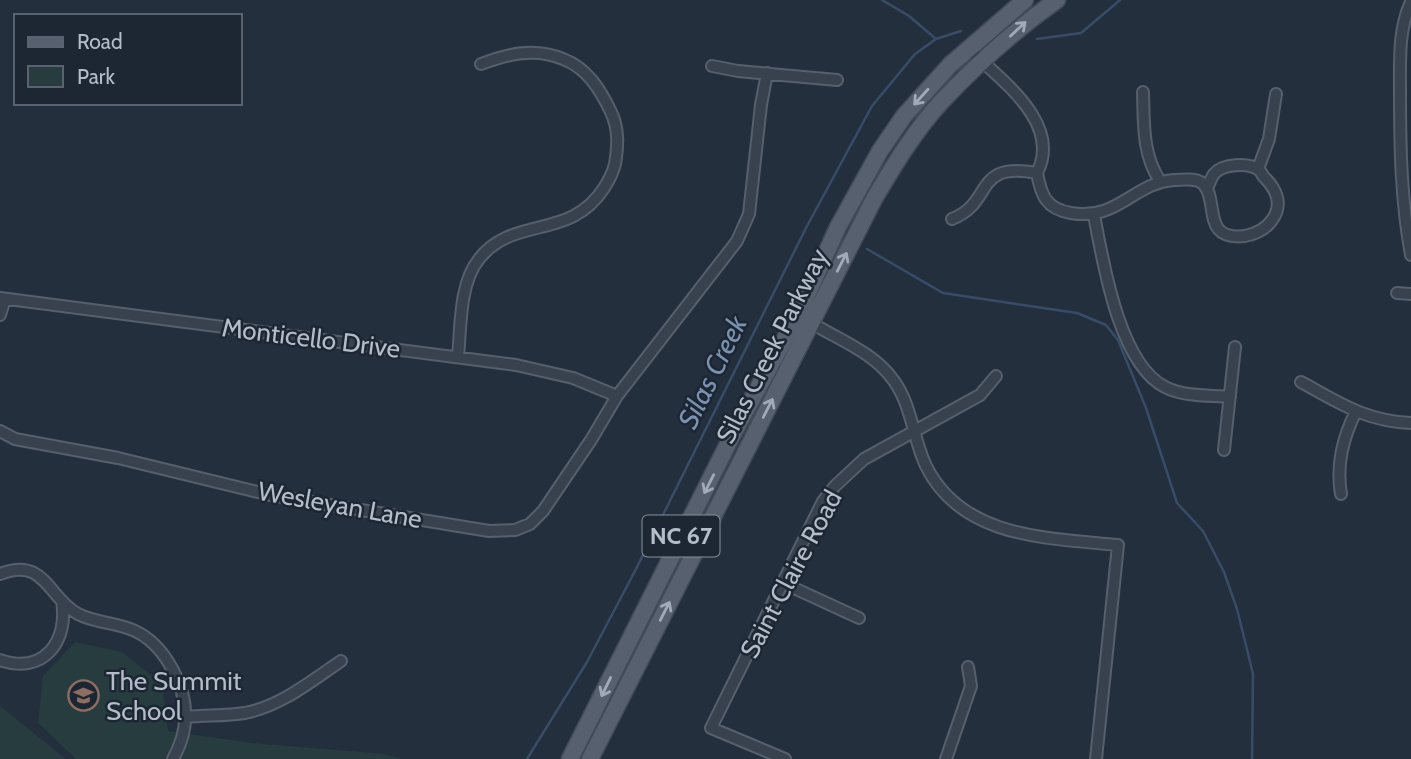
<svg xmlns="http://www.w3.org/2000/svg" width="1411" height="759" font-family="Cabin,sans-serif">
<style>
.green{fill:#263c3f}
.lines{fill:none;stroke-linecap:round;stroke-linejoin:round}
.stream{stroke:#394c67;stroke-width:2.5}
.minor-casing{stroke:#565f6c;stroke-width:14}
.primary-casing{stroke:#414a57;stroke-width:19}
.minor{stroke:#38414e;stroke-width:10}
.primary{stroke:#56606e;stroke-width:16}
.oneway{stroke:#a1aab7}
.labels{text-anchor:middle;stroke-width:5;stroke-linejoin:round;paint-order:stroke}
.shield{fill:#1d2633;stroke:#878f9c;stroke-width:2}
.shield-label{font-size:24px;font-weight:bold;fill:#b4bcc9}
.street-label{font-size:26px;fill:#b4bcc9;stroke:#1d2633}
.poi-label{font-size:26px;fill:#b4bcc9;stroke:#1d2633;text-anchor:start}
.water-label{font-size:28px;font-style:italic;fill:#7c92b1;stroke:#1d2633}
</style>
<rect width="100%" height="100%" fill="#242f3e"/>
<!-- green -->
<path class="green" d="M75,642L122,652L162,684L168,731L252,743L385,754L402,759H76L38,723L43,676Z
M0,706L66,759H0Z"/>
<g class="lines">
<!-- stream -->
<path class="stream" d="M882,0L909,16L936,39
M1037,39L1081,33L1120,0
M867,249L943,293L1077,313L1106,325L1118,340L1146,408L1177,503L1203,531L1224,572L1237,609L1253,674L1252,759
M527,759L587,662L636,569L807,226L872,106L915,54L936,39L961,31"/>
<defs>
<path id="minor" d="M1411,2C1398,29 1400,63 1400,92C1400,147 1401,201 1411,255
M968,48C999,79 1063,122 1037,173C1041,195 1046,209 1071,213C1118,221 1133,183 1174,180C1183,180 1198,177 1204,185C1219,202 1201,241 1245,236C1255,234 1266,229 1272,220C1283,205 1277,190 1265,178C1262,176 1262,172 1259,170C1248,162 1222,164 1214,174C1211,178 1209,184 1207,189
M712,66L738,71L837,80
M1143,92C1144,123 1142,154 1160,181
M1258,169L1269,139L1276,94
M1094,215C1103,262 1119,364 1165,387C1184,397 1210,395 1230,397
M952,219C995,202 972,161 1037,173
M1397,293L1411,294
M0,298L516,365L573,378L617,396
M0,315L5,299
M808,321C837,339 874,352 894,381C912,406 913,439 926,466C962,539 1049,538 1118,545L1096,759
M458,357C461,326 459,284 479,259C513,215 570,241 604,188C609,180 613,173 615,164C618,146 619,129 611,112C600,89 587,68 563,59C534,47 508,54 481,64
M1301,382C1340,403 1365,421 1411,423
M0,431L15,439L118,458L270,495L489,531L515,530L530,524L543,511L591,440L617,396L737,241L749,214L761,105L767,73
M1224,450L1235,347
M1341,494C1336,464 1343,438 1356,411
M0,574C45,556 48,598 78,614C97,624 120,622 139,633C166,648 187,688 185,719C185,734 180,746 173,759
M783,583L859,618
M0,660C43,675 69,642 62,601
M186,717C206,715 225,716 245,713C281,706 311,681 341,661
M785,759L711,728L823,501L835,486L864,459L980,395L996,376
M946,759L971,686L968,667"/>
<path id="primary" d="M570,759L734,432L798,315L838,227L880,151L904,116L950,65L1025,0
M590,759L874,199C894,165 915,130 942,101C977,64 1016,29 1057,0"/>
</defs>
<!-- minor casing -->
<use href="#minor" class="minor-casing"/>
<!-- primary casing -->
<use href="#primary" class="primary-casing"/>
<!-- minor -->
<use href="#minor" class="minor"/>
<!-- primary -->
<use href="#primary" class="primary"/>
</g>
<!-- one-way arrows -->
<defs><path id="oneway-shaft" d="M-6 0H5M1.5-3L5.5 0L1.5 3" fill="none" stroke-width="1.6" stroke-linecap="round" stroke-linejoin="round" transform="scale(1.75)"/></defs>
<g class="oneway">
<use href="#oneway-shaft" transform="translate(1018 29) rotate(-43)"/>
<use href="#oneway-shaft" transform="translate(921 97) rotate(132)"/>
<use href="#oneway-shaft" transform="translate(842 262) rotate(-63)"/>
<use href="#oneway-shaft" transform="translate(768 408) rotate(-63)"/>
<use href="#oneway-shaft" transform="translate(709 484) rotate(117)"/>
<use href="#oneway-shaft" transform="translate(665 611) rotate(-63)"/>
<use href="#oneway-shaft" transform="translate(606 687) rotate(116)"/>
</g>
<!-- icons -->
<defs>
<symbol id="school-ring" viewBox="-11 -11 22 22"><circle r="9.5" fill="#1d2633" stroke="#8d6e63" stroke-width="1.5"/><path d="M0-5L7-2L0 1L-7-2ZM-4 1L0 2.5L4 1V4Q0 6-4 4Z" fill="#8d6e63"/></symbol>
</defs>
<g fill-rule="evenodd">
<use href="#school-ring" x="66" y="678" width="35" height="35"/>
</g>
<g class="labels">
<!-- shield labels -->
<rect class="shield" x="642.5" y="515.5" width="77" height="41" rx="5"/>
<g class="shield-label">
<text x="681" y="544">NC 67</text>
</g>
<!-- street labels -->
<g class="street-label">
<text transform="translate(311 338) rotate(7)" y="9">Monticello Drive</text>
<text transform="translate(772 346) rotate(-63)" y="9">Silas Creek Parkway</text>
<text transform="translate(340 505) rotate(10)" y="9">Wesleyan Lane</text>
<text transform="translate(791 574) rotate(-62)" y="9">Saint Claire Road</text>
</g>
<!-- poi labels -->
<g class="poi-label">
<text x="106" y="690">The Summit<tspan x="106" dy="30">School</tspan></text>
</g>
<!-- water labels -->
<g class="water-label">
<text transform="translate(712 372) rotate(-64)" y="10">Silas Creek</text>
</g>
</g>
<!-- legend -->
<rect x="14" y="14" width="228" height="91" fill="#1d2633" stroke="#59626f" stroke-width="2"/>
<rect x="28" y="37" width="35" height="10" fill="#56606e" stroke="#59626f" stroke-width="2"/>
<text x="77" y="49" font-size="21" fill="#b4bcc9">Road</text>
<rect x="28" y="66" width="35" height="21" fill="#263c3f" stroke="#59626f" stroke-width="2"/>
<text x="77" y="84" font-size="21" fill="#b4bcc9">Park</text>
</svg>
